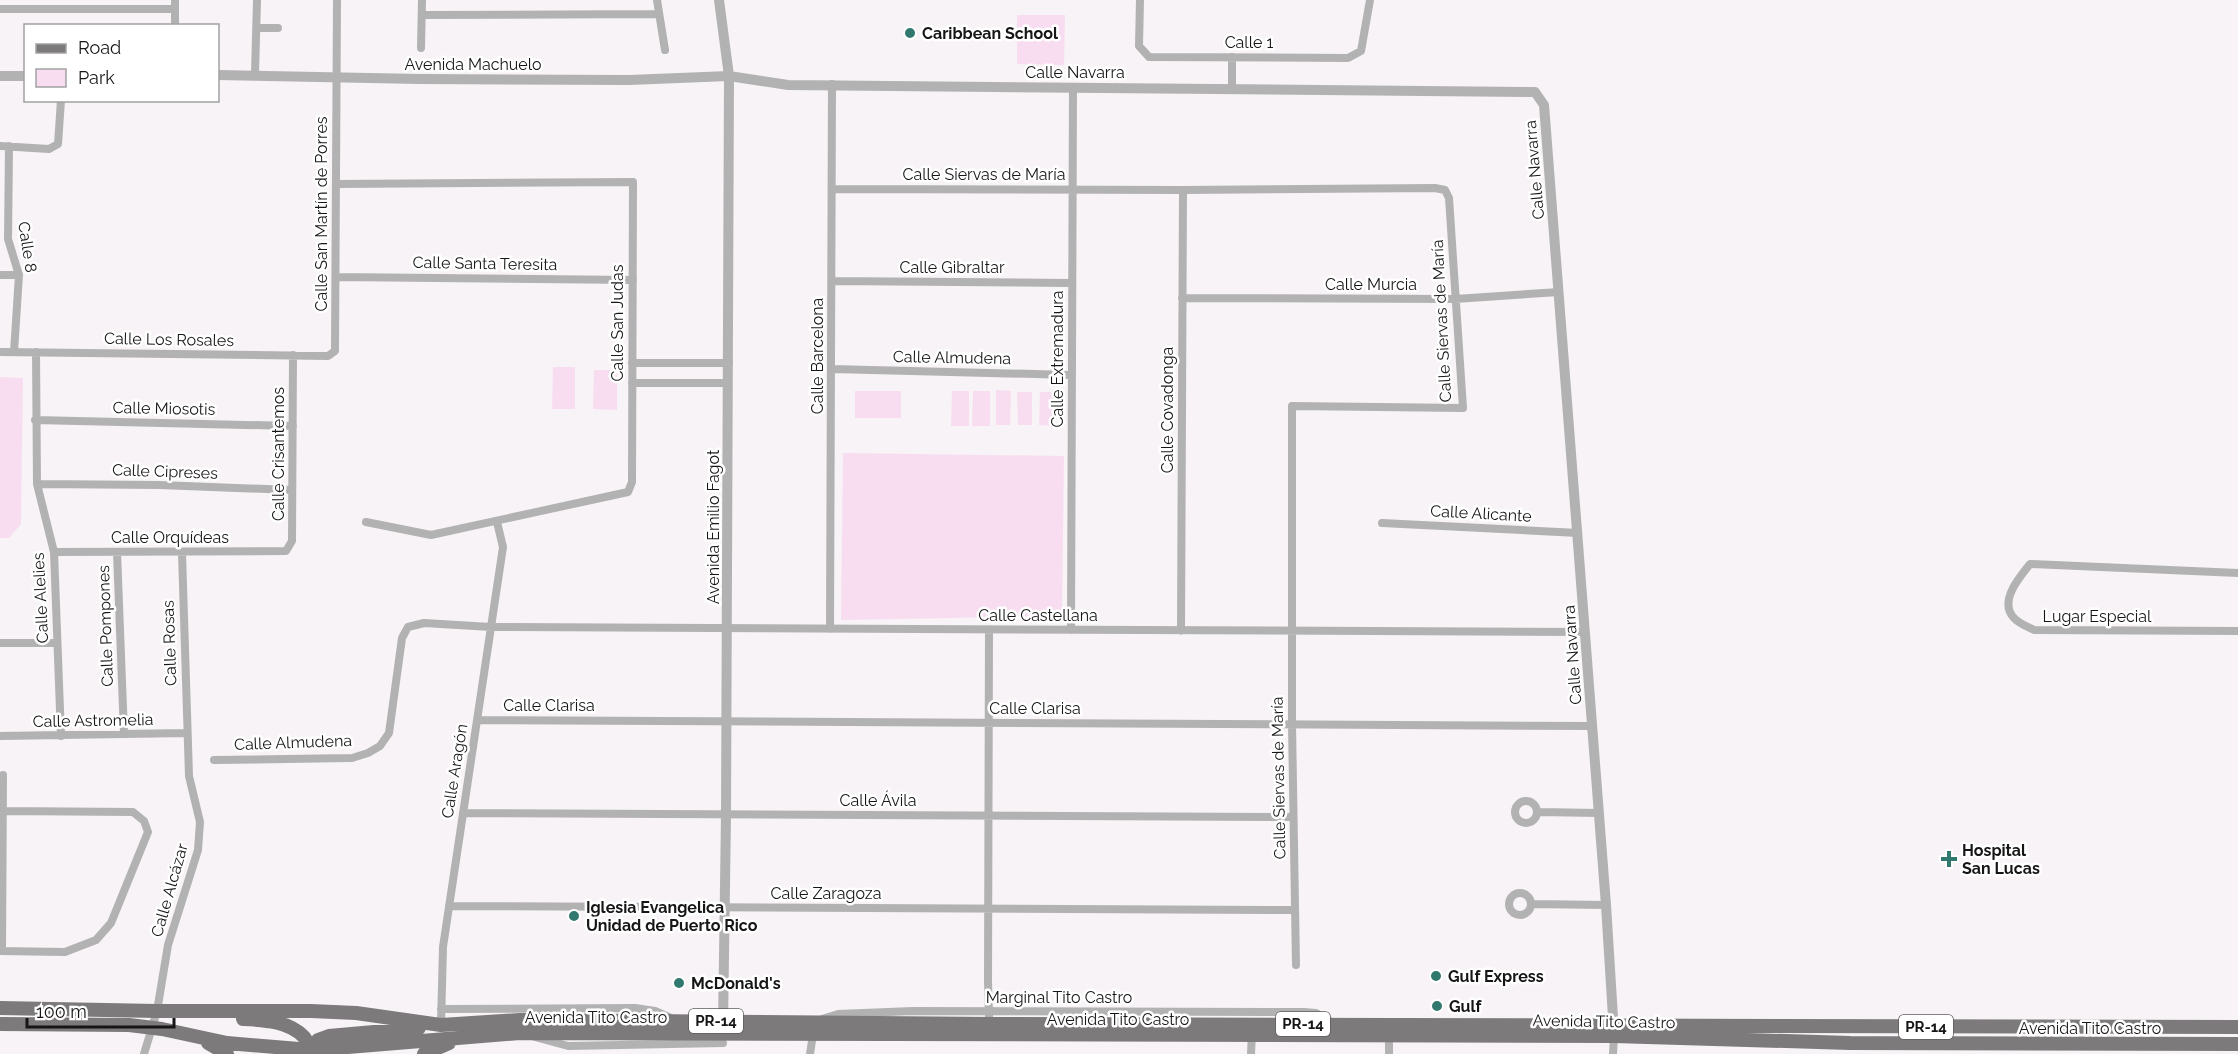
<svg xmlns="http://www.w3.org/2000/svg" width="2238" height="1054" font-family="Raleway,sans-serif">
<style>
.green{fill:#f8ddf1}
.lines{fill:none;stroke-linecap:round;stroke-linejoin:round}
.minor{stroke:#b3b2b3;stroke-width:8}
.tertiary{stroke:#b3b2b3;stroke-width:10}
.primary{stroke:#7d7a7c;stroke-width:14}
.poi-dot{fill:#31786f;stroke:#fff;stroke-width:2}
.labels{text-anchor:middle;stroke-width:5;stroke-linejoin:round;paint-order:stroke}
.shield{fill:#fff;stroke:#5d5c5d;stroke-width:1.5}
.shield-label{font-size:15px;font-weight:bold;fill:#171617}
.poi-label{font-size:16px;font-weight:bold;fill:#171617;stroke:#fff;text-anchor:start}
.street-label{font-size:16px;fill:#171617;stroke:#fff}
</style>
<rect width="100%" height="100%" fill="#f7f3f6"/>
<!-- green -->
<path class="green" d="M1017,15H1065L1064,65L1017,64Z
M553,367H575V409H552Z
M594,370H617V410L593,409Z
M0,377L23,378L21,524L9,538H0Z
M996,390L1011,391L1010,425H996Z
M855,391H901V418H855Z
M952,391H969V426H951Z
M973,391H990V426H972Z
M1017,392H1032V425H1018Z
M1040,392H1054L1053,426L1039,425Z
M843,453L1064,456L1062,616L841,620Z"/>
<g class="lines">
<!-- minor -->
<path class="minor" d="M175,0V26
M657,0L665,50
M1140,0L1139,46L1149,57L1348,58L1361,51L1370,0
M0,9H175
M422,15L659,14
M257,28H278
M421,48L422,0
M1232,57V88
M255,74L257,0
M0,146L49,149L58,144L61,100
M9,146L8,239L19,275L14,352
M337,184L633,182L632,482L628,492L431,535L366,522
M832,189L1183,190L1435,188L1445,190L1449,198L1463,408L1292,406V724L1296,965
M0,275H19
M337,277L633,280
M832,281L1072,283
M1182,298L1455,299L1559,292
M0,352L328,356L335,351L337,0
M36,352L37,484L54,552L61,736
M632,363H729
M832,369L1072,375
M632,383H728
M35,420L293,426
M37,484L159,485L292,490
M1382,523L1578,533
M54,552L286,551L292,541L293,355
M117,552L124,734
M2238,573L2030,564C2020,577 1998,601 2014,618C2018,623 2028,627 2034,630L2238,631
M830,629L832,84
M989,630L988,982L989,1016
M1071,630L1073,87
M1181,631L1183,190
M0,643H57
M477,720L1592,726
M0,736L187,733
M214,760L352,758L368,753L380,746L389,733L402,638L408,627L424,623L491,627L1585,632
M1515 812a11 11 0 1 1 22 0a11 11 0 1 1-22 0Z
M1538,812L1599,813
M463,813L1293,817
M1509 904a11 11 0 1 1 22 0a11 11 0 1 1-22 0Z
M1531,904L1606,905
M449,906L1295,910
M0,951L65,952L96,940L111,923L148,832L144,821L133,812L3,811
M2,951L3,775
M441,1009L635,1008L655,1011L671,1018
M822,1019L838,1014L913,1011L1304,1012L1316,1013L1333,1023
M441,1025L443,947L503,547L497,522
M535,1037L568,1046L723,1043
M1389,1037V1054
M144,1054L157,1011L168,945L198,850L200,822L189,776L182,553
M810,1054L813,1034
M1251,1054L1252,1032
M1613,1054L1614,1036"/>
<!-- tertiary -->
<path class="tertiary" d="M719,0L729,76L726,815L723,1027
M218,75L420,79L629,80L729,76L788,85L1535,92L1544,105L1606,905L1614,1033
M0,76H26"/>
<!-- primary -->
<path class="primary" d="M0,1008L157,1011H311L356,1013L441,1025L520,1020L992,1024L2238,1027
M243,1019C264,1020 289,1021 304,1037C308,1042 310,1049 314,1054
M0,1024L129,1025L162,1029L227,1043L311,1050L520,1033L1614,1036L1850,1043L2238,1044
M208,1043L227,1054
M307,1053L318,1040L329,1036L419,1028
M424,1054L449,1043"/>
</g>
<!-- markers -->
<g class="poi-dot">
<circle cx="910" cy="33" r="6"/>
<path d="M1946 850h6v6h6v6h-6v6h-6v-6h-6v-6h6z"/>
<circle cx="574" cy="916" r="6"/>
<circle cx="1436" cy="976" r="6"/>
<circle cx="679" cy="983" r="6"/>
<circle cx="1437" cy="1006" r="6"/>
</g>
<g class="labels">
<!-- shield labels -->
<g class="shield">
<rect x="689" y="1009" width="54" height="24" rx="4.5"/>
<rect x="1276" y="1012" width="54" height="24" rx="4.5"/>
<rect x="1899" y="1015" width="54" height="24" rx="4.5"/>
</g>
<g class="shield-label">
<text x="716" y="1026">PR-14</text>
<text x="1303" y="1029">PR-14</text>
<text x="1926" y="1032">PR-14</text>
</g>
<!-- poi labels -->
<g class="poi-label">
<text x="922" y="39">Caribbean School</text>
<text x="1962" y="856">Hospital<tspan x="1962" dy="18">San Lucas</tspan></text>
<text x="586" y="913">Iglesia Evangelica<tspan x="586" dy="18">Unidad de Puerto Rico</tspan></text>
<text x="1448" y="982">Gulf Express</text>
<text x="691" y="989">McDonald's</text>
<text x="1449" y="1012">Gulf</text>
</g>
<!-- street labels -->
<g class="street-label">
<text x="1249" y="48">Calle 1</text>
<text x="473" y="70">Avenida Machuelo</text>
<text x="1075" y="78">Calle Navarra</text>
<text transform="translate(1534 170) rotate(-95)" y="6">Calle Navarra</text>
<text x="984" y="180">Calle Siervas de María</text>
<text transform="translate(321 214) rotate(-90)" y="6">Calle San Martín de Porres</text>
<text transform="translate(28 247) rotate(81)" y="6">Calle 8</text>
<text transform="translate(485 263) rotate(1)" y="6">Calle Santa Teresita</text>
<text x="952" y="273">Calle Gibraltar</text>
<text x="1371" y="290">Calle Murcia</text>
<text transform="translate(1441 321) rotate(-93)" y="6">Calle Siervas de María</text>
<text transform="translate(617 323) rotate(-90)" y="6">Calle San Judas</text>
<text transform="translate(169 339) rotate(1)" y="6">Calle Los Rosales</text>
<text transform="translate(817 356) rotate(-90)" y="6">Calle Barcelona</text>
<text transform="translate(952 357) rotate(1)" y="6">Calle Almudena</text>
<text transform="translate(1057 359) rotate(-90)" y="6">Calle Extremadura</text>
<text transform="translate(164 408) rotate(1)" y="6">Calle Miosotis</text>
<text transform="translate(1167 410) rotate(-90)" y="6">Calle Covadonga</text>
<text transform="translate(278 454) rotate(-90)" y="6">Calle Crisantemos</text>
<text transform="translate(165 471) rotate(2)" y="6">Calle Cipreses</text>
<text transform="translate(1481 513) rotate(3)" y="6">Calle Alicante</text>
<text transform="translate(713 527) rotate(-90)" y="6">Avenida Emilio Fagot</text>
<text x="170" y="543">Calle Orquídeas</text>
<text transform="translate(40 598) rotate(-93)" y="6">Calle Alelies</text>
<text x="1038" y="621">Calle Castellana</text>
<text x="2097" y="622">Lugar Especial</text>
<text transform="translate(105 626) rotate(-92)" y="6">Calle Pompones</text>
<text transform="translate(169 643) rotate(-92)" y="6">Calle Rosas</text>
<text transform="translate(1572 655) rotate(-94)" y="6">Calle Navarra</text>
<text x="549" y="711">Calle Clarisa</text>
<text x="1035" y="714">Calle Clarisa</text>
<text transform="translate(93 720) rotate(-1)" y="6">Calle Astromelia</text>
<text transform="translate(293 742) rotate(-2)" y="6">Calle Almudena</text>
<text transform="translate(454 771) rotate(-81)" y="6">Calle Aragón</text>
<text transform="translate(1278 778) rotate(-91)" y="6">Calle Siervas de María</text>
<text x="878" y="806">Calle Ávila</text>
<text transform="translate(169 890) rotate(-74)" y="6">Calle Alcázar</text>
<text x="826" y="899">Calle Zaragoza</text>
<text x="1059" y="1003">Marginal Tito Castro</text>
<text x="596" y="1023">Avenida Tito Castro</text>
<text x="1118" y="1025">Avenida Tito Castro</text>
<text transform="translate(1604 1021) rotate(1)" y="6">Avenida Tito Castro</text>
<text x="2090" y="1034">Avenida Tito Castro</text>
</g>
</g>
<!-- legend -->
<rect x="24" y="24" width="195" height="78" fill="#ffffff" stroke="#a2a2a2" stroke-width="1.5"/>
<rect x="36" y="44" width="30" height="9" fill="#7d7a7c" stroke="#a2a2a2" stroke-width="1.5"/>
<text x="78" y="54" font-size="18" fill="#171617">Road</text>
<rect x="36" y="69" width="30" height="18" fill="#f8ddf1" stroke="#a2a2a2" stroke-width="1.5"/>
<text x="78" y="84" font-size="18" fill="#171617">Park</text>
<!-- scale -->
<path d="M27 1018v9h147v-9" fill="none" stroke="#171617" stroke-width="3"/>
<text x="36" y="1018" font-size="18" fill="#171617" stroke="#ffffff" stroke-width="4.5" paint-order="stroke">100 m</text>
</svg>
